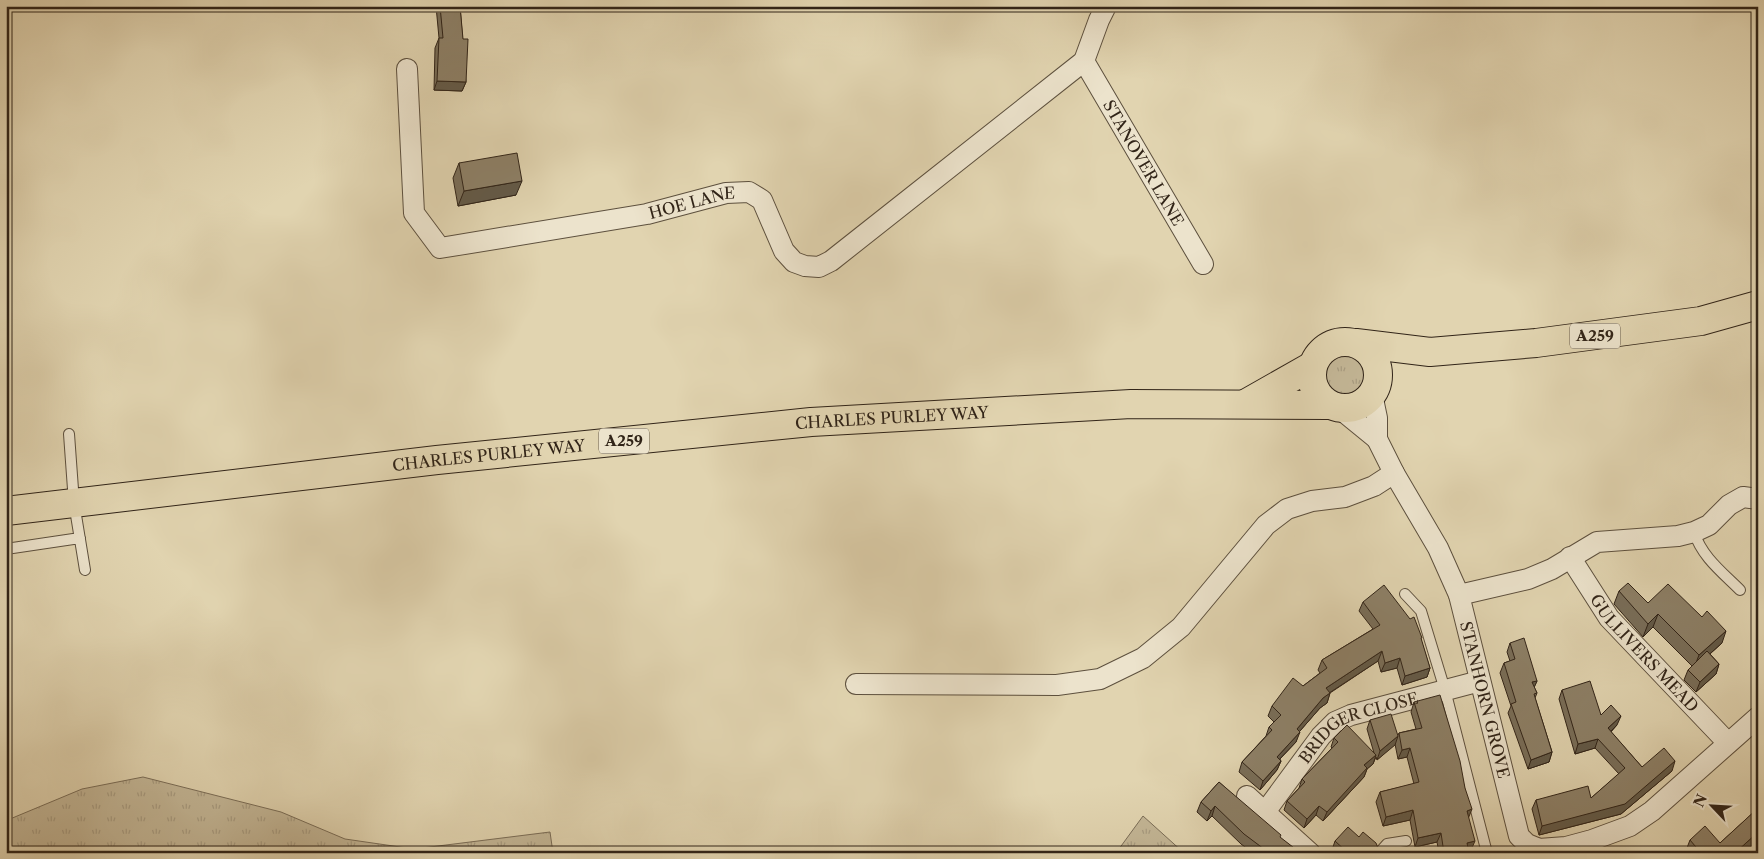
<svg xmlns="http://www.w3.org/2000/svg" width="1764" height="859" font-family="'Libre Caslon Text',serif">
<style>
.grass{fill:url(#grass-tufts);stroke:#7a6d57}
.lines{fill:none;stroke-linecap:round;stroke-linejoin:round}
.service-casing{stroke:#5d503e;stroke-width:12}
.minor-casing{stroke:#5d503e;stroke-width:22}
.primary-casing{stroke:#312418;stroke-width:30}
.service{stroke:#ece3cc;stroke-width:10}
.minor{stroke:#ece3cc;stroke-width:20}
.primary{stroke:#e1d4b0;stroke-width:28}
.wall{fill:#796e59;stroke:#312418}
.shaded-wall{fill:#635a48;stroke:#312418}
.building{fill:#8d8067;stroke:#312418}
.labels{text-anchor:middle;stroke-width:4;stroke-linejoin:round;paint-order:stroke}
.shield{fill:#ece3cc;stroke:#695d4e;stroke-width:1}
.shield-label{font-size:15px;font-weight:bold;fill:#312418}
.street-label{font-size:16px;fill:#312418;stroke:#ece3cc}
</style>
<defs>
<pattern id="grass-tufts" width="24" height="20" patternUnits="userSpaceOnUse" patternTransform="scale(1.25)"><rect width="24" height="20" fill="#c3b696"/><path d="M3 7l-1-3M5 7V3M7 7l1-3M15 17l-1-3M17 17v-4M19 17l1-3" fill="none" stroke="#a89c81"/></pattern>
</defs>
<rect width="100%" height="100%" fill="#e1d4b0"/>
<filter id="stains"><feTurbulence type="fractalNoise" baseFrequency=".004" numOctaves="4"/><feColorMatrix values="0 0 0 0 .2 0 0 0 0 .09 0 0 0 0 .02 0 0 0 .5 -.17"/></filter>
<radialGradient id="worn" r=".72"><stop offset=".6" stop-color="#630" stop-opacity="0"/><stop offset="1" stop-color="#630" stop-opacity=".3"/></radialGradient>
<!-- grass -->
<path class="grass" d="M1324 375a21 21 0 1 1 42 0a21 21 0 1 1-42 0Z
M143,777L281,812L345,839L414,849L550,832L553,853H6V822L10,819L82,789Z
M1143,816L1184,853H1116Z"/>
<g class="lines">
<defs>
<path id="service" d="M69,434L74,503L85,570
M1694,532C1702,557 1722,572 1740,590
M6,549L80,538
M1405,594L1421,611L1445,690L1487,853
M1379,853L1387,844L1406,841"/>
<g id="minor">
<path id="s1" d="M1084,61L1203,264"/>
<path id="s2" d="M407,69L414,213L440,248L647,214L726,193L749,192L762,200L784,251L794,262L805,266L819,267L831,261L1084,61L1099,20L1106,6"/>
<path id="s3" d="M1372,394L1377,418V439L1394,473L1438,548L1459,595L1519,836L1527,844L1539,849L1566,847L1592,840L1630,826L1652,811L1758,717"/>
<path d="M1339,408L1377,439"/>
<path id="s4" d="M1570,557L1609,618L1728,743"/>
<path d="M1459,595L1528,579L1552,569L1597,542L1678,536L1694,532L1709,525L1729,505L1743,497L1758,499"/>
<path d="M856,684L1057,685L1100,679L1143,658L1181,627L1266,525L1287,509L1312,501L1345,497L1374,486L1394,473"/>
<path d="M1247,796L1310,853"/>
<path id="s5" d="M1265,812L1321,736L1335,722L1351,715L1480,681"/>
</g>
<g id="primary">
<circle cx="1345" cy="375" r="33"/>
<path d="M1356,343L1430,352L1536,343L1701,321L1758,305"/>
<path d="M1245,404L1312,366"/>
<path id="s6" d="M6,511L437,460L811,422L1131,404L1329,405"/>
</g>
</defs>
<!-- service casing -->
<use href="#service" class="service-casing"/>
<!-- minor casing -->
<use href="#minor" class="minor-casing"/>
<!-- primary casing -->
<use href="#primary" class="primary-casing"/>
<!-- service -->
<use href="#service" class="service"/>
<!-- minor -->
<use href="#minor" class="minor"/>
<!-- primary -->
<use href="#primary" class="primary"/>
</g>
<!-- wall -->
<path class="wall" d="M436,6H460L466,82L462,91L434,90L435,48L439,38Z
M459,163L516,195L458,206L453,178Z
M1619,591L1722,643L1710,654L1719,664L1716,674L1696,692L1684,680L1688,670L1692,666L1653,627L1643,637L1614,604Z
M1363,602L1421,640L1430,668L1427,677L1402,685L1397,668L1381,672L1378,661L1330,693L1327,703L1320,708L1299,732L1296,742L1280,759L1281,761L1277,770L1260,790L1239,772L1242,762L1266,736L1269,727L1274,722L1268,716L1272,706L1303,686L1320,673L1318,670L1322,660L1373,629L1359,611Z
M1510,643L1537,681L1534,687L1537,693L1535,698L1552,752L1549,762L1528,769L1508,713L1511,706L1500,673L1504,663L1510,661L1507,652Z
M1562,690L1617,725L1611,732L1642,767L1672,771L1621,814L1539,835L1532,809L1536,800L1591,798L1619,774L1595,748L1575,754L1559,699Z
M1414,702L1468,818L1471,850L1468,851L1469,853H1439L1437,842L1415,847L1410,820L1383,826L1376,802L1380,792L1414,784L1407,757L1398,759L1395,744L1377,760L1376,757L1373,764L1367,769L1364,777L1323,821L1316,815L1304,828L1284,810L1287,801L1299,788L1302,779L1332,748L1331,747L1334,738L1374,753L1367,729L1370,720L1398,735L1399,733L1416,729L1411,712Z
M1219,782L1280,838L1298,851L1297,853H1253L1241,844L1212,816L1207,821L1197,812L1201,802Z
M1758,805V840L1744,853H1685L1690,840L1720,843L1754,812L1756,807Z
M1359,837L1378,848L1387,853H1335L1332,850L1335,841Z"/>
<!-- shaded-wall -->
<path class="shaded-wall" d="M437,81L466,82L462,91L434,90Z
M522,181L516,195L458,206L464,191Z
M1658,614L1653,627L1643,637L1648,624Z
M1726,631L1722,643L1694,668L1699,655Z
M1382,651L1378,661L1323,697L1326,688Z
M1400,658L1397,668L1381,672L1385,663Z
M1719,664L1716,674L1696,692L1700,682Z
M1430,668L1427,677L1402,685L1405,676Z
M1537,681L1533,690L1532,682Z
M1330,693L1327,703L1320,708L1293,739L1297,729L1323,698Z
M1621,716L1617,725L1604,738L1608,728Z
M1300,732L1296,742L1273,766L1277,757Z
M1398,736L1395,745L1377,760L1380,751Z
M1598,739L1595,748L1575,754L1578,744Z
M1410,748L1407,757L1398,759L1402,750Z
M1552,752L1549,762L1528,769L1531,760Z
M1376,755L1373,764L1367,769L1364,777L1323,821L1327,812L1364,765Z
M1281,761L1277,770L1260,790L1263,781Z
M1675,761L1672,771L1621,814L1539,835L1542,826Z
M1215,806L1212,816L1207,821L1211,811Z
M1319,806L1316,815L1304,828L1307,819Z
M1472,809L1468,819L1467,811Z
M1413,810L1410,820L1383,826L1386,817Z
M1758,832V840L1744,853H1735Z
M1441,833L1437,842L1415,847L1418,838Z
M1475,841L1471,850L1463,852L1467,843Z"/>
<!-- building -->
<path class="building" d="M440,6H460L463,39H468L466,82L437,81L439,38H443Z
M517,153L522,181L464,191L459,163Z
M1628,583L1648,603L1668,584L1702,617L1707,611L1726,631L1699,655L1658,614L1648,624L1619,591Z
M1384,585L1410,619L1414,617L1422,638H1421L1430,668L1405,676L1400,658L1385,663L1382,651L1326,688L1330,693L1323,698L1297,729L1300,732L1277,757L1281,761L1263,781L1242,762L1272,730L1269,727L1281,715L1272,706L1293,678L1303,686L1327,668L1322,660L1380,625L1363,602Z
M1524,638L1537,681L1532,682L1537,693L1534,694L1552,752L1531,760L1511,704L1516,702L1504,663L1515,659L1510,643Z
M1707,651L1719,664L1700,682L1688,670Z
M1590,681L1601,715L1611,705L1621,716L1608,728L1642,767L1664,748L1675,761L1625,804L1542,826L1536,800L1588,786L1591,798L1625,768L1598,739L1578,744L1562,690Z
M1440,695L1460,761L1465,788L1472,809L1467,811L1475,841L1467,843L1469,853H1444L1441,833L1418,838L1413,810L1386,817L1380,792L1419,782L1410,748L1402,750L1399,733L1422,728L1414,702Z
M1391,714L1398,736L1380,751L1370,720Z
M1347,725L1376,755L1364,765L1367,768L1327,812L1319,806L1307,819L1287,801L1305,782L1302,779L1338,742L1334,738Z
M1219,782L1281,835L1280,837L1298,851L1296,853H1268V852L1244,834L1215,806L1211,811L1201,802Z
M1758,805V832L1735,853H1701L1690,840L1705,826L1720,843L1757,809L1756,807Z
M1348,827L1359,837L1363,832L1376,843L1378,848L1384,850L1387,853H1348L1335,841Z"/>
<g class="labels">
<!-- shield labels -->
<g class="shield">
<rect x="1570" y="323.5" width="50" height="25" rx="4"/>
<rect x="599" y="428.5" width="50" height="25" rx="4"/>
</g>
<g class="shield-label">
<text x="1595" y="341">A259</text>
<text x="624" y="446">A259</text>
</g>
<!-- street labels -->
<g class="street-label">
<text dy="6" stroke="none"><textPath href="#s1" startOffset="118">STANOVER LANE</textPath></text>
<text dy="6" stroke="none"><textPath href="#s2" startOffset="444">HOE LANE</textPath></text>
<text dy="6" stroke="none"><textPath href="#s6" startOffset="891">CHARLES PURLEY WAY</textPath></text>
<text dy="6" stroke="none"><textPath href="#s6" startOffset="486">CHARLES PURLEY WAY</textPath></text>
<text dy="6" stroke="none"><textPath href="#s4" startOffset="122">GULLIVERS MEAD</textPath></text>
<text dy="6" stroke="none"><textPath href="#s3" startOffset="330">STANHORN GROVE</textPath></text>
<text dy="6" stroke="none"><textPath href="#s5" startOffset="132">BRIDGER CLOSE</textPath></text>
</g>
</g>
<!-- margin -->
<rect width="1764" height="859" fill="none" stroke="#e1d4b0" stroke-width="25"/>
<rect x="8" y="8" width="1749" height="844" fill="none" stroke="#312418" stroke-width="2.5"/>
<rect x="12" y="12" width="1739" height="834" fill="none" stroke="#312418"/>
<!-- north arrow -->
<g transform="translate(1712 806) rotate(295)" stroke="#ece3cc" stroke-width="4" paint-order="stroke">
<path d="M0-4L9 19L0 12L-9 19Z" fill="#312418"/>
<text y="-8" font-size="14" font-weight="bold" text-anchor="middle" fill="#312418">N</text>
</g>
<rect width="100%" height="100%" filter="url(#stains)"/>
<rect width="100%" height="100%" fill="url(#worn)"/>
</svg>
